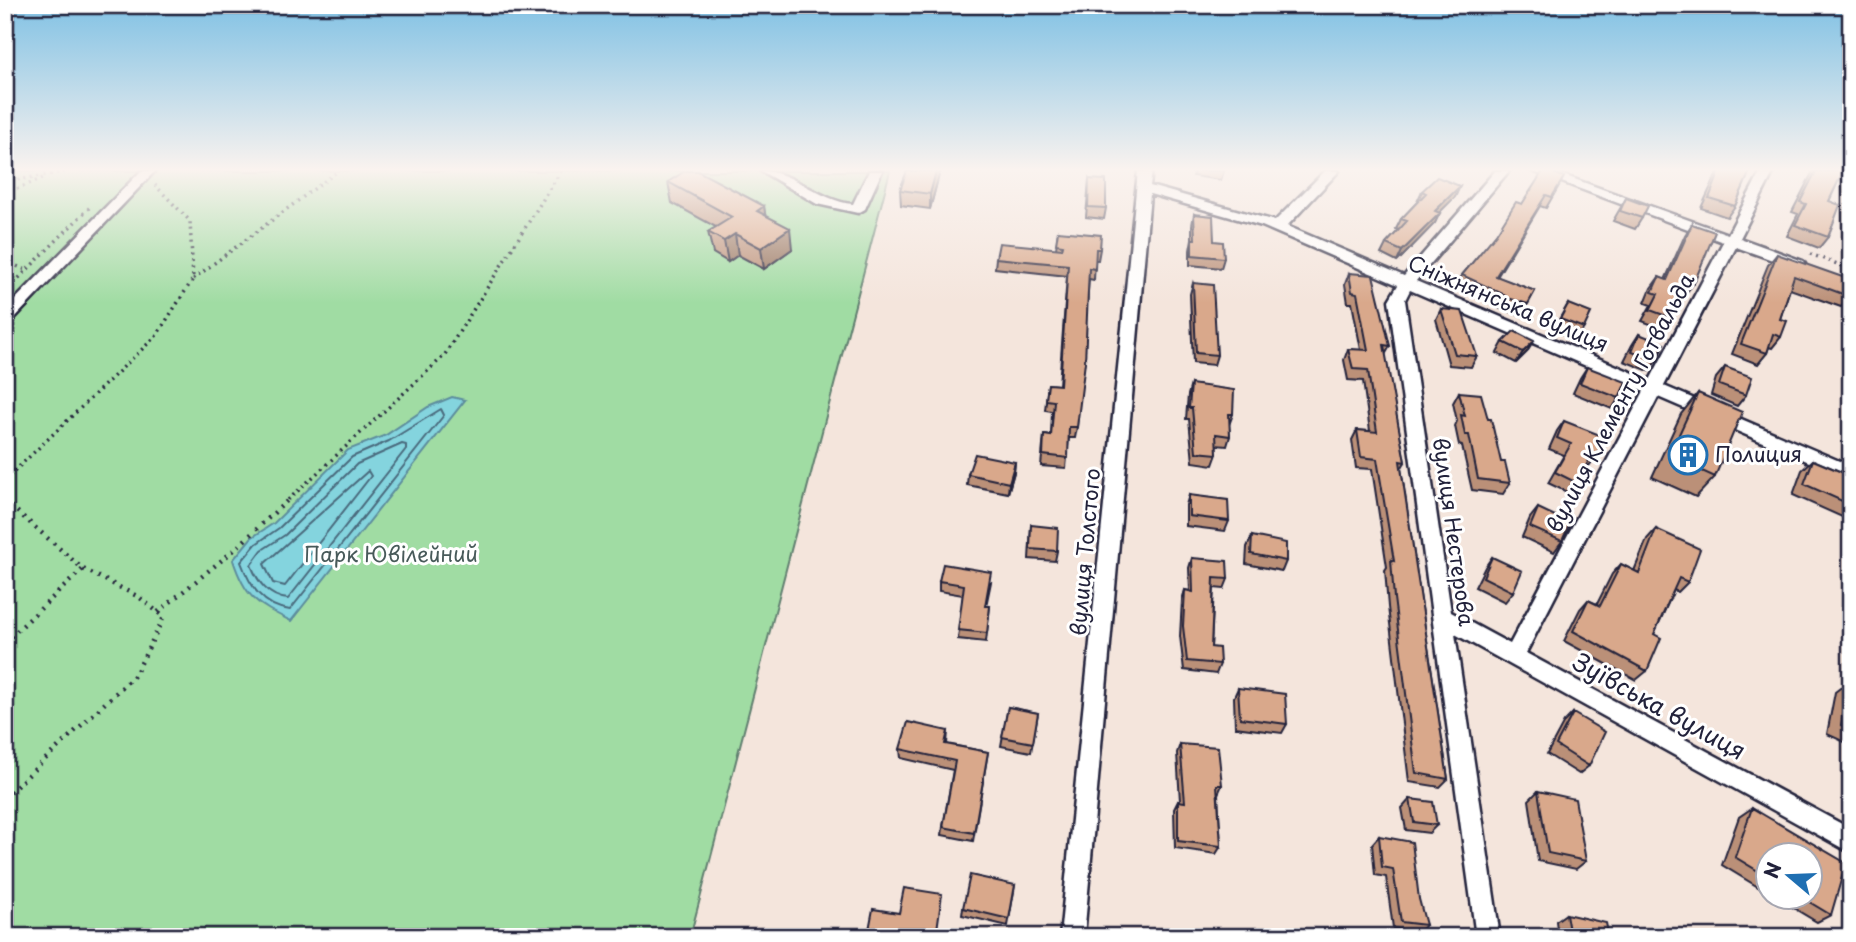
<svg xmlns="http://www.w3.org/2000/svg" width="1856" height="942" font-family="'Playpen Sans',sans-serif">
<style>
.green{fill:#a0dca3;stroke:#617f6f;stroke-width:2}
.water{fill:#84d4de;stroke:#5d8d9d;stroke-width:2}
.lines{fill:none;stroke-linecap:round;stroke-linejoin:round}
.shore{stroke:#49697c;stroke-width:2}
.minor-casing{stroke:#22223b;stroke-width:5}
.path-far1{stroke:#22223b;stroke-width:3.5;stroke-dasharray:2 4.5;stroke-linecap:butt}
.path{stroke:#22223b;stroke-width:4.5;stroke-dasharray:2 6;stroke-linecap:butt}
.minor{fill:#fff;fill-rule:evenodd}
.wall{fill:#bb9078;stroke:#22223b;stroke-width:2}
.shaded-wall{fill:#987661;stroke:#22223b;stroke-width:2}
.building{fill:#d9a88b;stroke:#22223b;stroke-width:2}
.labels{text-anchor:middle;stroke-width:6;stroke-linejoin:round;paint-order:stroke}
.street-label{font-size:21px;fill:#22223b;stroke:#fff}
.poi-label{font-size:21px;fill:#22223b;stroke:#fff;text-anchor:start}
.park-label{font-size:21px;fill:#485a5a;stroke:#fff}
.near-street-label{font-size:24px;fill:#22223b;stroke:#fff}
</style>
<rect width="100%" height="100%" fill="#f4e5dc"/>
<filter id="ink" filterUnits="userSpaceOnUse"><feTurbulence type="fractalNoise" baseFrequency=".0143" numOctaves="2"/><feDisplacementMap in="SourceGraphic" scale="14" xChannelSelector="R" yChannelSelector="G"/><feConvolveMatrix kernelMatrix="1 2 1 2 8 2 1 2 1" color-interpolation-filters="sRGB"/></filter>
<g filter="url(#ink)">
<!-- green -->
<path class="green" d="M5,171H890L690,937H5Z"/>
<!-- water -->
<path class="water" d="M452,397L465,400L291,621C256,604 245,597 233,560L251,538L274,523L348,450L386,435L428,407Z"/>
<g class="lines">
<!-- shore -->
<path class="shore" d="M441,409L444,415L290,610C263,607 250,586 241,562L256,544L279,528L352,457L389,441Z
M402,444L406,445V449L288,599C268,597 258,582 251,565L262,550L285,535L357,464Z
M368,471L371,476L285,586L273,583L264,564Z"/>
<defs>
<path id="minor" d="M141,171H155L10,323L5,324V310Z
M761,171C794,171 819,201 853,204L869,171H882L865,209L858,213L817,204Z
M1138,171H1152L1150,186L1275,221L1325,171H1339L1287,226L1404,276L1495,171H1509L1416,281L1650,380L1723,242L1532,171H1552L1728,234L1761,171H1774L1740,238L1803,261L1805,264L1798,269L1736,247L1664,386L1851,466V480L1658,397L1526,653L1851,829V853L1455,634L1500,937H1476L1389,300L1398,285L1262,226L1150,194L1084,937H1060ZM1410,290L1644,391L1510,644L1451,612L1405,300Z"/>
</defs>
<!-- minor casing -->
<use href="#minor" class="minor-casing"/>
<!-- path-far1 -->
<path class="path-far1" d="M5,182L69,171
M5,194L45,177
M1810,254L1851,269
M5,261L26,270
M193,279L338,171
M5,292L92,205
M5,343L17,330
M5,480L157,335L193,279L190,221L155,185
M288,500L444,356L561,171"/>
<!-- path -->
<path class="path" d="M5,501L83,569L139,597L164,617L135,675L5,797
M158,612L233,551L290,498
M5,642L83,569"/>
<!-- minor -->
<use href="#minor" class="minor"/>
</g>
<!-- wall -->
<path class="wall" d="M907,171H940L930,209L901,205L900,190Z
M1194,171H1224L1221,180L1193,176Z
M1718,171H1750L1735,206L1727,217L1701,208Z
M1813,171H1843L1829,201L1828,237L1819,248L1787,236L1798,214L1792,212Z
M1564,177L1546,208L1540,206L1497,277L1535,291L1521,315L1498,308L1499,306L1456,286L1462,275L1522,204Z
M1089,179L1106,208L1104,219L1086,217Z
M668,182L764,206L765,215L792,249L764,269L738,255L728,262L713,253L708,232L716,227L672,203Z
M1460,186L1455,197L1439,212L1435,223L1397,262L1381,254L1386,244L1399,230L1396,229L1401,219L1417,202L1422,191Z
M1626,198L1642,218L1635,229L1613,221Z
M1194,214L1224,258L1221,268L1190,265V250L1192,239V225Z
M1692,224L1694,283L1686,293L1680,291L1669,317L1661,328L1642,321L1651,305L1645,303L1651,288L1659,277L1665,280L1685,235Z
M1058,231L1100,249L1098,260H1095L1094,280L1089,279L1077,427L1075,438H1069L1066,468L1041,466L1044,435L1051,436L1052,411L1045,410L1048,384L1059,385L1067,276L995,268L996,258L1056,249Z
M1777,254L1851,297L1841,307L1790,289L1780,319L1781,337L1772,348L1769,347L1767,353L1758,364L1732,354L1768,265Z
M1349,273L1390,346L1385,355L1405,462L1401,469L1448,779L1440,787L1409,782L1388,607L1385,570L1387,567L1372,469L1356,468L1352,440L1357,430L1370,431L1363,381L1348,380L1344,360L1348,349L1361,350L1352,303H1348L1345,284Z
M1193,283L1217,355L1214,365L1193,363L1190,294Z
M1568,304L1584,328L1577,339L1553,330Z
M1441,309L1477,356L1471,367L1449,365L1436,319Z
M1639,334L1657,360L1649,371L1624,361L1632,345Z
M1503,342L1527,352L1516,363L1497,353Z
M1587,367L1619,398L1612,409L1573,393L1580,378Z
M1725,367L1746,395L1737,406L1711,395L1716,378Z
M1191,384L1233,414L1229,425L1230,436L1227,446L1216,445L1217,454L1213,465L1193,462L1189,419H1186L1188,395Z
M1459,392L1501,462L1510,483L1503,494L1472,490L1462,446L1459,445L1455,426L1457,421L1453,403Z
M1698,393L1715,477L1696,497L1652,477L1681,414Z
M1564,421L1597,455L1589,466L1587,465L1577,483L1569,493L1548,483L1564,455L1549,449L1557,431Z
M1813,460L1851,476V521L1793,495L1802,470Z
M1015,462L1014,472L1008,493L967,485L968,474Z
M1189,495L1229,521L1225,531L1186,526V505Z
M1538,508L1562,541L1554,552L1522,537L1530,518Z
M1031,525L1057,551L1055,561L1029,559Z
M1656,529L1688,582L1678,592L1674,590L1654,634L1647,671L1636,680L1564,641L1580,609L1588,600L1597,604L1612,574L1621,564L1634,571L1647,539Z
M1252,536L1286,561L1282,571L1246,564L1247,547Z
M1492,557L1513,592L1505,602L1475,587L1485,567Z
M1192,558L1228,579L1224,589L1214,588L1211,647L1220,664L1216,674L1184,670L1180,636L1182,600L1185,590L1190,591L1189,568Z
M939,581L991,582L986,606H990L986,642L958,639L963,595L939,591Z
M1851,592V625L1843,621Z
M1848,682L1851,684V745L1827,734L1835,692Z
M1238,688L1287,724L1282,733L1235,727L1234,697Z
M1008,707L1038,713L1031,752L1001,746Z
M1573,713L1589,766L1579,774L1547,754L1564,722Z
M948,731L947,744L988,752L973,841L942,835L943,827L953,770L901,758L900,749Z
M1180,744L1222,785L1218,794L1221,846L1216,854L1175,848L1174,809L1178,801H1180L1177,753Z
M1538,791L1586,861L1576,869L1538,861L1529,800Z
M1410,799L1437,825L1429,833L1406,830L1402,808Z
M1752,808L1831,915L1817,922L1775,897H1810L1768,855V893L1722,865L1739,817Z
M1379,836L1426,925L1417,932L1393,928L1386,877L1375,875L1372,844Z
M1015,885L1008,926L962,915L963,908Z
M1566,914L1609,937H1558L1556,921Z"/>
<!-- shaded-wall -->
<path class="shaded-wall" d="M936,171H940L930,209V194Z
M1460,186L1455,197L1430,222L1435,211Z
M764,206L767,227L757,211Z
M1440,213L1435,223L1397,262L1402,251Z
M790,228L792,249L764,269L761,248Z
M735,234L738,255L728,262L724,241Z
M1534,341L1527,352L1516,363L1523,352Z
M1015,462L1014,472L1008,493L1009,483Z"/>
<!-- building -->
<path class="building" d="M685,171H698L764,206L757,211L790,228L761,248L735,234L724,241L708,232L732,217L668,182Z
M907,171H936L930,194L900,190Z
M1543,171H1549L1564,177L1552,197L1546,195L1496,276L1535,291L1528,304L1504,297L1505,295L1462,275L1496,234L1516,202L1522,204Z
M1720,171H1750L1735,206L1709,198Z
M1816,171H1843L1829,201L1840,205L1828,237L1795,225L1806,204L1800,202Z
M1437,177L1460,186L1435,211L1440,213L1402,251L1386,244L1407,221L1401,219L1426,193L1422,191Z
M1089,179L1106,180V208L1088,207Z
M1626,198L1648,206L1642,218L1620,211Z
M1194,214L1213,216L1214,241L1223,242L1224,258L1192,255V239H1195Z
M1692,224L1715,232L1694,283L1685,280L1669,317L1650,310L1658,294L1652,292L1659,277L1667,280Z
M1058,231L1101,235L1100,249H1096L1095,269L1089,268L1085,362L1077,427H1069L1068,458L1043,455L1044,435L1051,436L1054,401L1046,400L1048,384L1060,385L1068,265L996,258L999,243L1062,249L1063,245L1056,244Z
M1777,254L1851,280V297L1794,276L1780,319L1787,321L1781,337L1773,334L1767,353L1741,344Z
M1349,273L1373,275L1390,346L1384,345L1405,462L1400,461L1448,779L1416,773L1394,598L1391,560L1394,561L1377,459L1361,457L1357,430L1377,432L1368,370L1353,369L1348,349L1368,350L1357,293L1352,292Z
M1193,283L1213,285L1217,355L1196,353Z
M1568,304L1591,313L1584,328L1560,319Z
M1441,309L1462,311L1477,356L1455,354Z
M1514,331L1534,341L1523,352L1503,342Z
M1639,334L1664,344L1657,360L1632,351Z
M1587,367L1626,382L1619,398L1580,383Z
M1725,367L1752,377L1746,395L1719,385Z
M1191,384L1234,390L1233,414H1229L1230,436L1216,434L1217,454L1196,452L1192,408H1189Z
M1459,392L1481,394L1488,419H1491L1501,462H1505L1510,483L1478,479L1469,435H1465L1461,415L1465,416Z
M1698,393L1742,412L1715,477L1669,456Z
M1564,421L1605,437L1597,455L1593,453L1577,483L1555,472L1571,444L1557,438Z
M975,454L1015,462L1009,483L968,474Z
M1813,460L1851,476V505L1804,484Z
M1189,495L1228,500L1229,521L1189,516Z
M1538,508L1570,523L1562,541L1530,527Z
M1031,525L1058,528L1057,551L1030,549Z
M1656,529L1700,549L1688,582L1679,578L1654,634L1661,638L1647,671L1573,631L1588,600L1600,606L1621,564L1639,573Z
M1252,536L1286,543V561L1251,554Z
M1492,557L1522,571L1513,592L1483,577Z
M1192,558L1227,561L1228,579L1214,578L1211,647L1219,648L1220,664L1187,661L1183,626L1185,590L1193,592Z
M943,564L991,572L985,606H990L987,633L958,630L964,585L939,581Z
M1848,682L1851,684V729L1841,725Z
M1238,688L1285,694L1287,724L1240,718Z
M1008,707L1038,713L1033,743L1002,737Z
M1573,713L1605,732L1589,766L1556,745Z
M908,722L948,731L945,744L988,752L974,833L943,827L955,761L900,749Z
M1180,744L1218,747L1222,785H1217L1221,846L1178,841V801L1185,802Z
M1538,791L1575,799L1586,861L1548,853Z
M1410,799L1433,802L1437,825L1414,822Z
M1752,808L1846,863L1831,915L1801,897H1810V855H1768V877L1735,857Z
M1379,836L1412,842L1419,899L1426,925L1401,922L1393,869L1382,867Z
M970,875L1015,885L1009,919L963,908Z
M904,888L942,894L936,937H877L868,935L873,909L899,913Z
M1566,914L1606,923L1609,937H1570Z"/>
</g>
<!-- sky -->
<linearGradient id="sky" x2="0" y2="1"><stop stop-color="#80c1e4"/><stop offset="0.56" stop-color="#faf3ef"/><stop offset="1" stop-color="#faf3ef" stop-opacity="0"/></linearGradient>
<rect width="1856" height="303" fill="url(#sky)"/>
<!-- icons -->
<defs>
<symbol id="building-ring" viewBox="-11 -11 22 22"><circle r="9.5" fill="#fff" stroke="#1f6fb2" stroke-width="1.5"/><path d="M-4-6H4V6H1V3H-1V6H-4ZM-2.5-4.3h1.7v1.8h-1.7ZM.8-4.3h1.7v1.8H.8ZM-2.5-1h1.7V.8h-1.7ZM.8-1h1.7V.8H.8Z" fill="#1f6fb2"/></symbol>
</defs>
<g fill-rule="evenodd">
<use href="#building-ring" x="1666" y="433" width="44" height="44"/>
</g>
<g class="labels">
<!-- street labels -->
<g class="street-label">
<text transform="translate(1508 304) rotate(23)" y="7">Сніжнянська вулиця</text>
<text transform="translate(1621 403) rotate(-62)" y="7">вулиця Клементу Готвальда</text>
<text transform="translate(1453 532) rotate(82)" y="7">вулиця Нестерова</text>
<text transform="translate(1086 552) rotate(-85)" y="7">вулиця Толстого</text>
</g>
<!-- poi labels -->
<g class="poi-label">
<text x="1715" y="462">Полиция</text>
</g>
<!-- park labels -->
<g class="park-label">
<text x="391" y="562">Парк Ювілейний</text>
</g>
<!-- near-street labels -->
<g class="near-street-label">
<text transform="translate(1659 707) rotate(29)" y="8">Зуївська вулиця</text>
</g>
</g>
<!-- margin -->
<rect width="1856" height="942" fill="none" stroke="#fff" stroke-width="28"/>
<rect x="14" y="14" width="1828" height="914" fill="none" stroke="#22223b" stroke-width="2.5" filter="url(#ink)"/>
<!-- north arrow -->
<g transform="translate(1789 876) rotate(289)"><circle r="33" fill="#ffffff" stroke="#a7a7b1" stroke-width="2"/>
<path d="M0-5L12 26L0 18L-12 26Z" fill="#1f6fb2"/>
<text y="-10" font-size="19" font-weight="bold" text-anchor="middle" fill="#22223b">N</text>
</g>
</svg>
